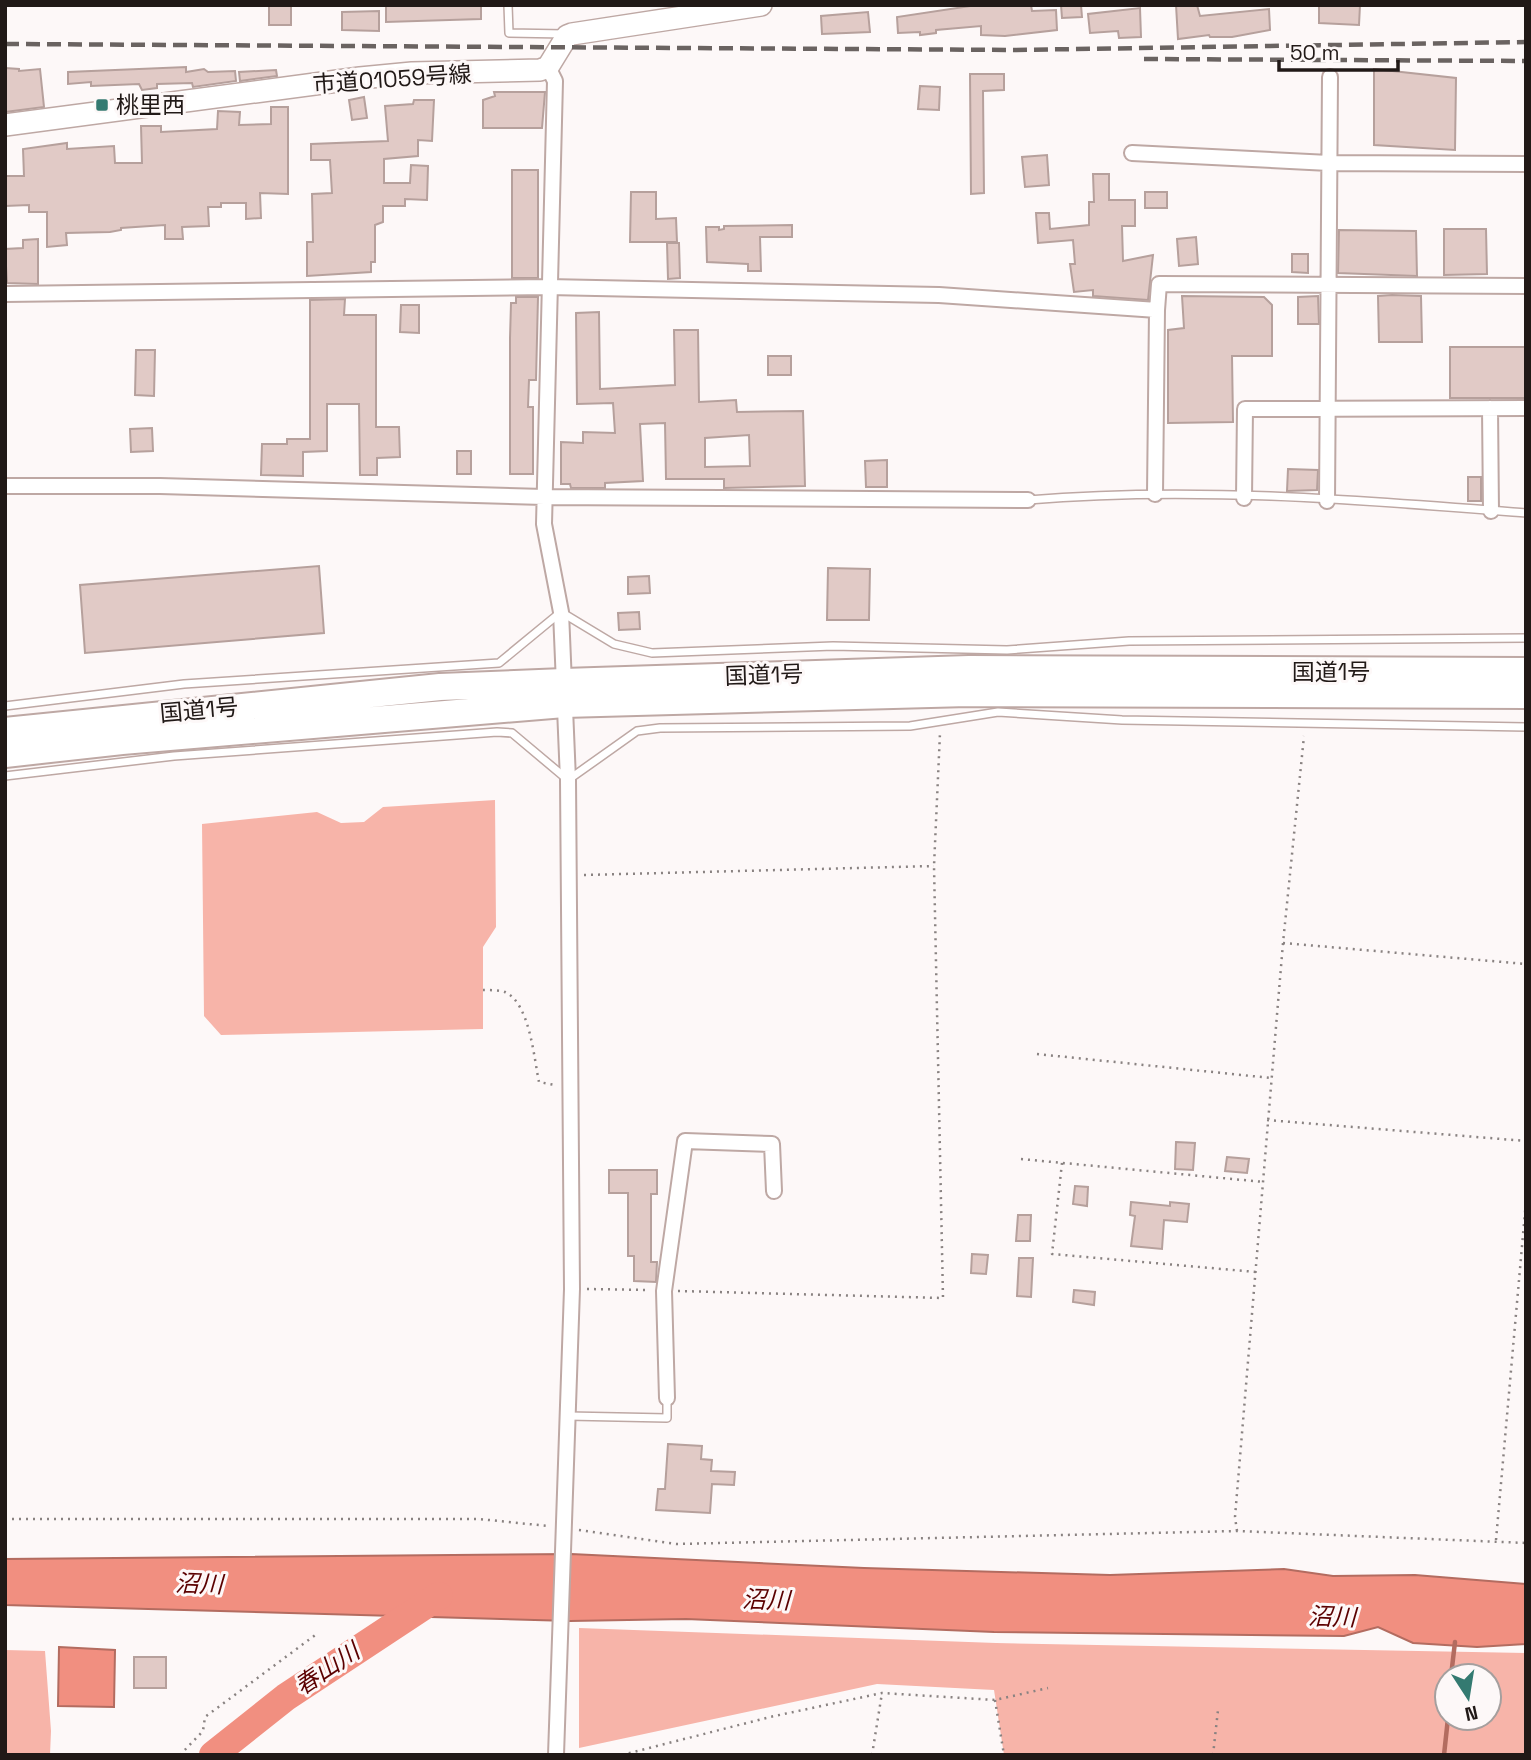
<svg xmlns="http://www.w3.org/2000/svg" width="1531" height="1760" font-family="'Space Grotesk','Noto Sans JP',sans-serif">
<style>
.green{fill:#f7b4a9;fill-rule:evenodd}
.water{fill:#f18f80;stroke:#b36c60;stroke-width:2}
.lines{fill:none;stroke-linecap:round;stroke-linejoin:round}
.stream{stroke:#b36c60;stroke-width:4.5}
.river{stroke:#f18f80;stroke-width:28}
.building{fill:#e1cac6;stroke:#b6a09c;stroke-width:2;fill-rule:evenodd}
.lane-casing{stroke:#bea8a4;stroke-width:10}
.street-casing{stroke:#bea8a4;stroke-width:18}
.secondary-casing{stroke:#bea8a4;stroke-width:24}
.highway-casing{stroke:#bea8a4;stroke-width:30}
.path{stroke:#898281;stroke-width:2.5;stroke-dasharray:2 5;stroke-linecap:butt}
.lane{stroke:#fff;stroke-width:7}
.street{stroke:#fff;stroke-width:14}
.secondary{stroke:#fff;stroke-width:21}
.highway{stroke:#fff;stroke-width:26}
.rail{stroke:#6a6361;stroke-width:4.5;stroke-dasharray:14 7;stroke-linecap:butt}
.poi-dot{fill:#347a71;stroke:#fdf8f8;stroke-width:2.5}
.labels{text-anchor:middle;stroke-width:6;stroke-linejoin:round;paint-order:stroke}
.street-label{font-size:23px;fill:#211917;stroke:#fdf8f8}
.poi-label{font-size:23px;fill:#211917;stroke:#fdf8f8;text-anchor:start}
.water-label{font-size:24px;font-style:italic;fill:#5b0000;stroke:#fdf8f8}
</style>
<rect width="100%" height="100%" fill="#fdf8f8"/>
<!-- green -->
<path class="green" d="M495,800L496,927L483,947V1029L221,1035L204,1016L202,824L317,812L341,823L364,822L383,807Z
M579,1628L996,1643L1526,1653V1755H1004L994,1690L877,1684L579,1748ZM1447,1676H1489V1718H1447Z
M5,1650L45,1651L51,1731L50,1755H5Z"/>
<!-- water -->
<path class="water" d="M571,1554L864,1568L1110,1575L1284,1569L1333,1576L1415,1575L1526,1584V1644L1477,1647L1413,1643L1378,1627L1344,1636L994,1632L686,1619L570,1621L5,1605V1559Z
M59,1647L115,1650L114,1707L58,1706Z"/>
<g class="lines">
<!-- stream -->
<path class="stream" d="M1451,1676L1455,1642
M1444,1755L1448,1718"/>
<!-- river -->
<path class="river" d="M213,1755L286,1697L439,1596"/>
</g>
<!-- building -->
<path class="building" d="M269,5H291V25H269Z
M386,5H481V19L386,22Z
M977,5H1031L1032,11L1056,10L1057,30L1005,36L981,35V26L936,30V33L920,35V32L898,33L897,17Z
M1061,5H1081L1082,17L1062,18Z
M1176,5H1197L1200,16L1269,9L1270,30L1232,37H1210L1209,35L1178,39Z
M1319,5H1360L1359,25L1319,23Z
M1140,8L1141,37L1119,38L1118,31L1090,33L1088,14Z
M379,11V31L342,30V12Z
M868,12L870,32L822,34L821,16Z
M186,67V72L204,69L208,72L235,71L236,81L193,87L192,83L157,84V88L142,90L139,84L91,86V82L68,84V72Z
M5,68L19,69V71L40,69L44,107L5,112Z
M1374,69L1456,78L1455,150L1374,145Z
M276,70L277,76L240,81L239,72Z
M970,74H1004V90L983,91L984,193L971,194Z
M920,86L940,87L939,110L918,109Z
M494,92H545L542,128H483V100L495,96Z
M364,97L367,118L352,120L349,100Z
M414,100H434L432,141L418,140V156L384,159V183H410L411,165L428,166L427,200L405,199V206H383V222L375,225V262H371V272L307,276V242H313L312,194L332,193L330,160H311V144L388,141L385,106L413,104Z
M271,107H288V194L260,193L261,218L246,219V203H221V207H208L209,226L182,227L183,239H165V225L121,228V230L110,232L66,233L67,245L47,247V212H29V205L5,206V176H24L23,149L67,143V149L114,146L115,163H142L141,126H161V132L217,129L218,111L240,112L239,125L271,124Z
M1047,155L1049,185L1025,187L1022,157Z
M512,170H538V278H512Z
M1093,174H1109V200H1135V226H1122L1123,261L1153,255L1148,300L1093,296V290L1074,292L1070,264H1075L1073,240L1038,243L1036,213H1049L1050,229L1089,225V202H1094Z
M631,192H656V219L676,218L677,242H630Z
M1145,192H1167V208H1145Z
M792,225V237H760L761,271H748V264L707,262L706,227H719V230L724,229V226Z
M1444,229H1486L1487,274L1444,275Z
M1339,230L1416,231L1417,276L1338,273Z
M1196,237L1198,264L1179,266L1177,239Z
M38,239V284L7,283L5,249L23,248V240Z
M667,243H679L680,278L668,279Z
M1292,254H1308V273L1292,272Z
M1392,295L1421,296L1422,342H1379L1378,296Z
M1182,296L1264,297L1272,305V356H1232L1233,422L1168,423V330L1184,328Z
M1318,296L1319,324H1298V297Z
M516,297H538L536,380H529L528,407H533V474H510V338L511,303H516Z
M345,299L344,315H376V427H399L400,457L377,458V475H360L359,404H327V451L303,452V476L261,475L262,444H287V439H310V300Z
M401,305H419V333L400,332Z
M599,312L600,389L675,385L674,330H698L699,402L736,400L737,412L803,411L805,486L724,488V479H666L665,423L640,424L643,481L605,483V488H571L570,484H561V442L583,443V432L615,433L613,403L577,404L576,313ZM749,435L750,466L705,467V438Z
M1450,347H1526V398H1450Z
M136,350H155L154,396L135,395Z
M768,356H791V375H768Z
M152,428L153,451L131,452L130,429Z
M457,451H471V474H457Z
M887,460V487H866L865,461Z
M1288,469L1318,470L1317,490L1287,491Z
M1468,477H1481V501H1468Z
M319,566L324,633L85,653L80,585Z
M828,568L870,569L869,620H827Z
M649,576L650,593L628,594V577Z
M639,612L640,629L619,630L618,613Z
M1176,1142L1195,1143L1193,1170L1175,1169Z
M1227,1157L1249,1159L1247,1173L1225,1171Z
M609,1170H657V1194H651V1262H657L656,1282L634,1281V1256H628V1193H609Z
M1075,1186L1088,1187L1087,1206L1073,1204Z
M1131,1202L1170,1206V1202L1189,1204L1187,1222L1164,1220L1162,1249L1131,1246L1135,1216L1130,1215Z
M1018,1215H1031L1030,1241H1016Z
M972,1254L988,1255L986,1274L971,1273Z
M1019,1258H1033L1031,1297L1017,1296Z
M1074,1290L1095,1292L1094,1305L1073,1302Z
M668,1444L702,1446L701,1459L712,1460L711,1471L735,1472L734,1485L712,1484L710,1513L656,1510L658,1489H665Z
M134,1657H166V1688H134Z"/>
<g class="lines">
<defs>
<path id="lane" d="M508,5L509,33L565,34
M1028,500C1193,486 1361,500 1526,513
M5,706L184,684L499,663L561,612L614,644L652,653L833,646L1007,650L1129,641L1526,638
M5,776L174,756L497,732L512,733L568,780L637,731L660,728L910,726L998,712L1122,720L1526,727
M568,1416L667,1418V1398"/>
<path id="street" d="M548,67L555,81L544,524L561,612L568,780L572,1289L556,1755
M1132,153L1329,163L1526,164
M5,294L548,287L939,295L1157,310L1159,284L1526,286
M1490,408L1491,511
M5,486H160L544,497L1028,500
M1155,494L1157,310
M1244,498L1245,409L1526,408
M1327,501L1330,77
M667,1398L664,1291L685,1141L772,1144L774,1191"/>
<path id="secondary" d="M5,125L360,78L412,73L540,70L548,67L567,36L572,34L761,5"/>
<path id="highway" d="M5,731L440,687L564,682L969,669L1526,671
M5,754L122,741L564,704L968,693L1526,695"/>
</defs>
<!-- lane casing -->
<use href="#lane" class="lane-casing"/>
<!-- street casing -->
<use href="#street" class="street-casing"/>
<!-- secondary casing -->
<use href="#secondary" class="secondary-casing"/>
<!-- highway casing -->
<use href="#highway" class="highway-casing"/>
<!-- path -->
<path class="path" d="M584,875L934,866
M1283,943L1526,964
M483,990C489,990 499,990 505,992C530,1003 534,1059 539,1082L555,1085
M1037,1054L1271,1078
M1267,1120L1526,1141
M1021,1159L1264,1182
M1062,1163L1052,1254L1256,1272
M587,1289L650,1290
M678,1291L943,1298L934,866L940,733
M5,1519H479L548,1526
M579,1530L676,1544L1237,1531L1526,1543
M1237,1531L1235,1517L1283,943L1304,736
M1496,1540L1526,1201
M995,1700L1004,1755
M180,1755L203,1731L205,1717L318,1633
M622,1755L770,1717L882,1693L995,1700L1048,1688
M872,1755L882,1693
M1213,1755L1218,1710"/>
<!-- lane -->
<use href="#lane" class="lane"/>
<!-- street -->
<use href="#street" class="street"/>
<!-- secondary -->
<use href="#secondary" class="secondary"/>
<!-- highway -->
<use href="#highway" class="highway"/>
<!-- rail -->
<path class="rail" d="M5,44L1014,50L1526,42
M1144,59L1526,61"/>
</g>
<!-- markers -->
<rect class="poi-dot" x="95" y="98" width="14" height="14" rx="3.5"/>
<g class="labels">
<!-- street labels -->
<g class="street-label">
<text transform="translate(392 79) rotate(-4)" y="8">市道01059号線</text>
<text x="1331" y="680">国道1号</text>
<text transform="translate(764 675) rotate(-2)" y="8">国道1号</text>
<text transform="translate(199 710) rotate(-5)" y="8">国道1号</text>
</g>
<!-- poi labels -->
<g class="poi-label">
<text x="116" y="113">桃里西</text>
</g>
<!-- water labels -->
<g class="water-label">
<text transform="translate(199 1584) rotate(2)" y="8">沼川</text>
<text transform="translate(766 1600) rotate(2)" y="8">沼川</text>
<text transform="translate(1332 1617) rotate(2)" y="8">沼川</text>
<text transform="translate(327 1669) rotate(-34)" y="8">春山川</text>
</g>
</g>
<!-- border -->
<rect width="1531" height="1760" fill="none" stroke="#211917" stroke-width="14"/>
<!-- north arrow -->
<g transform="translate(1468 1697) rotate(168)"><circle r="33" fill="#fdf8f8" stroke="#a59f9e" stroke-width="2"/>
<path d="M0-5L12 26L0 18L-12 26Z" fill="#347a71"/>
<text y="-10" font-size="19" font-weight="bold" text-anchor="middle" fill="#211917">N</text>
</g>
<!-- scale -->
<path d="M1279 60v10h119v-10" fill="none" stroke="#211917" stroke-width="3.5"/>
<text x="1290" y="60" font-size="21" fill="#211917" stroke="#fdf8f8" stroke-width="5" paint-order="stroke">50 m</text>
</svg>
